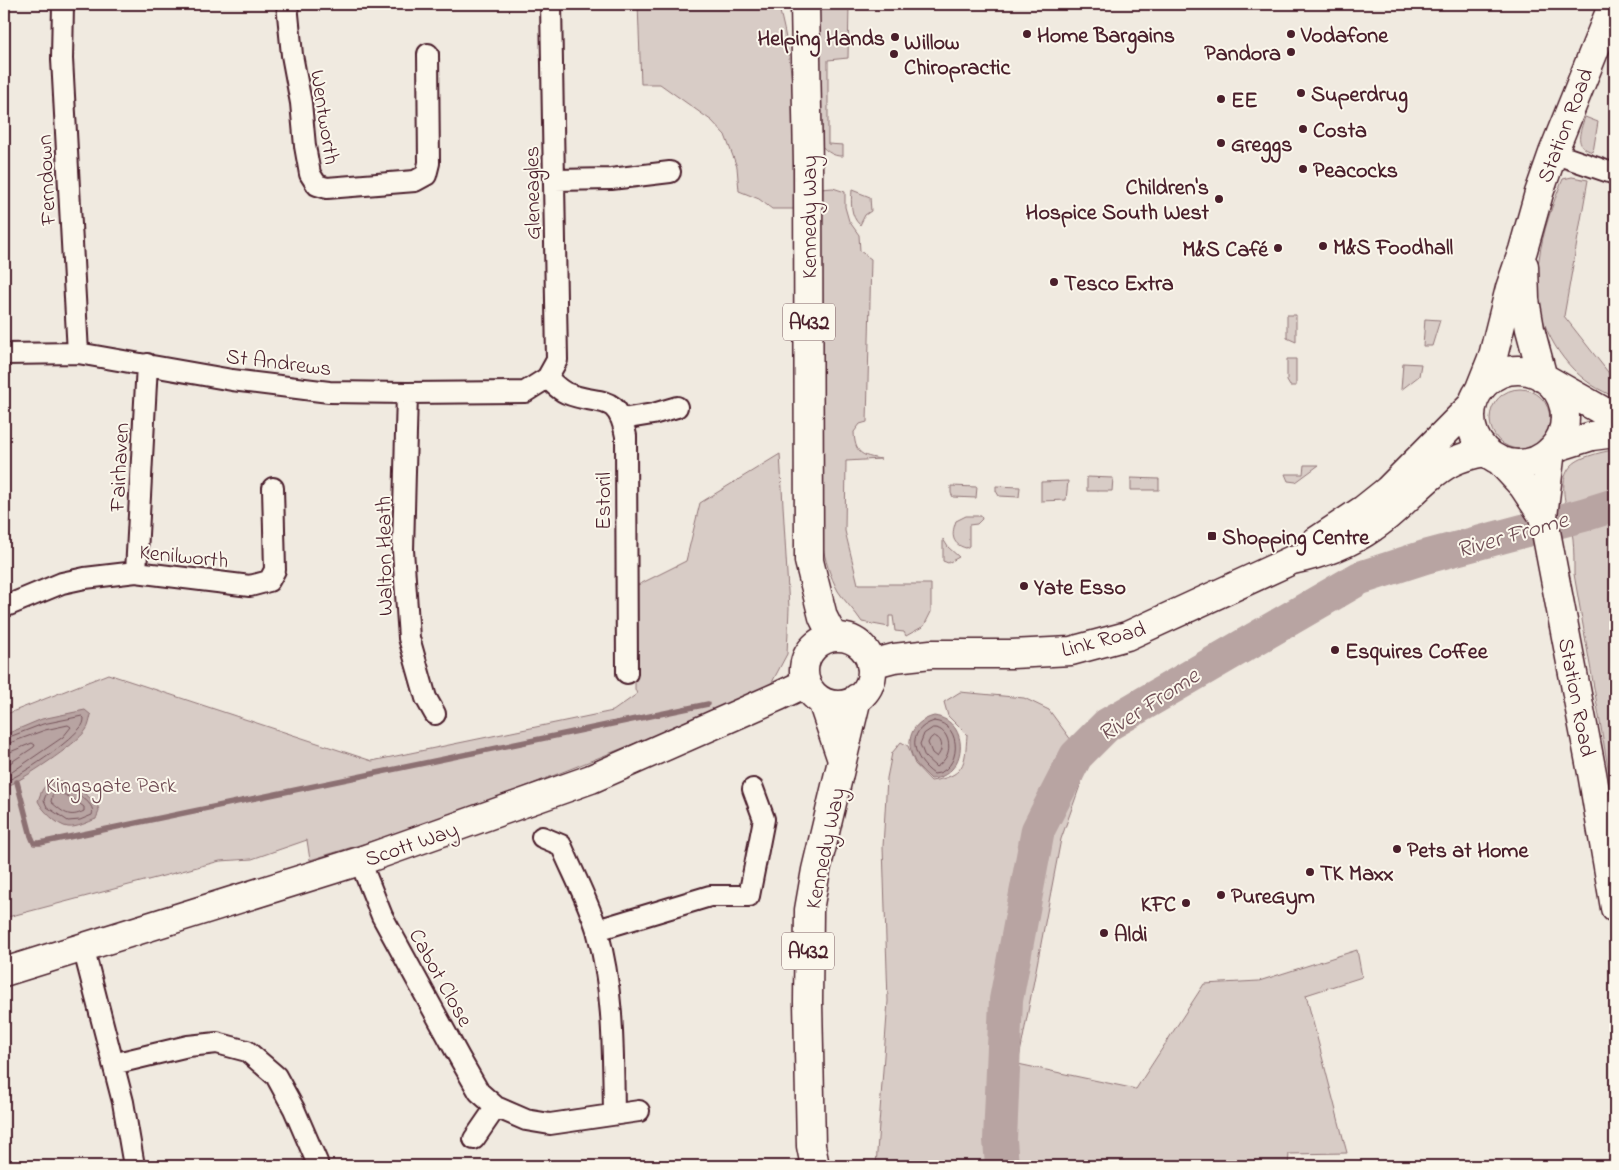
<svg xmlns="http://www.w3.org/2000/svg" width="1619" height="1170" font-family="'Indie Flower',sans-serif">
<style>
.green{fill:#d8ccc6;stroke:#917678}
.water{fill:#b8a4a2;stroke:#8c6f72}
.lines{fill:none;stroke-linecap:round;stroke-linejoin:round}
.shore{stroke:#76545b;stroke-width:1}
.stream{stroke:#8c6f72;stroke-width:5.5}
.river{stroke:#b8a4a2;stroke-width:34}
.street-casing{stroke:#4a1f2b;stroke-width:24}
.secondary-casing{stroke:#4a1f2b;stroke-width:31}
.primary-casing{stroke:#4a1f2b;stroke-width:31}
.street{stroke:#fbf7ec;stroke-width:20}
.secondary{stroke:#fbf7ec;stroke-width:28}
.primary{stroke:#fbf7ec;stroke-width:28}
.poi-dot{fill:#4a1f2b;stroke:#fbf7ec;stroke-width:2}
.labels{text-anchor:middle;stroke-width:4;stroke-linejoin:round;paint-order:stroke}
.shield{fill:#fbf7ec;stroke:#7f6065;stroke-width:1}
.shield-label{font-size:21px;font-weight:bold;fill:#4a1f2b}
.poi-label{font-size:22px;font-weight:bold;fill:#4a1f2b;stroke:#fbf7ec;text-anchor:start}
.street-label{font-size:22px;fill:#4a1f2b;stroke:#fbf7ec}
.park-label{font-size:22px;fill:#6e4a52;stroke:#fbf7ec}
.water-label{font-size:24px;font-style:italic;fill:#704e55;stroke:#fbf7ec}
</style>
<rect width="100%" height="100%" fill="#f0eae0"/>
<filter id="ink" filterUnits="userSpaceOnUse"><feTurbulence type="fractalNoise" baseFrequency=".02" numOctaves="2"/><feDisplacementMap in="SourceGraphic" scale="10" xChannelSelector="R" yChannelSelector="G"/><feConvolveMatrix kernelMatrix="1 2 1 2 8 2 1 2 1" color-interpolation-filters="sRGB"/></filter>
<g filter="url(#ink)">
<!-- green -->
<path class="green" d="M638,4H778C797,71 795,140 795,209H772L759,199L739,191L737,167L725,135L712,121L660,84H641Z
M817,4H849L848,58L828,60V144L843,145V156C832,157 824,149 817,141Z
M1585,117L1598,122L1593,152C1573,147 1580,132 1585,117Z
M1572,177L1588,180L1564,316L1615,381V398C1608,393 1599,390 1592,385C1557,361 1536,320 1536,278C1536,272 1538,265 1539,259C1543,231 1552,205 1563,179Z
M833,188L845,192V207L849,221L859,235L860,251L871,259L867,422L860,424L854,432C855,453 861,456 881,459L846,461L845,531L858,584H931V612L924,626L906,636L904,632L895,631L893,616H889V627L862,622C855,611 845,602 838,591C830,576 825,560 822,543L820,189Z
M852,190L870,197L871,211L865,215L860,225C850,216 851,202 852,190Z
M1287,315H1296V342L1287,338Z
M1425,319L1440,320L1432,346H1423Z
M1287,359H1296V386H1290L1287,381Z
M1403,363L1421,364L1419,376L1401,390Z
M1490 419a30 30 0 1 1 60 0a30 30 0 1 1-60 0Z
M1615,450V807L1574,574C1574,562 1574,550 1573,539C1569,508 1547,468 1589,456C1598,453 1606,451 1615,450Z
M780,454L789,608L787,654L769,688L651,737L441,820L310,860L307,840L252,859L220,861L4,918V715L108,674L372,761L613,711L637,694L635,689L636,586L686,561L700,503Z
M1304,465H1319L1296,482L1288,481L1285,474H1303Z
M1087,477L1113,478L1112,491H1087Z
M1131,478L1159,479V490H1131Z
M1068,481L1066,500L1041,501V482Z
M951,486L977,487L976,498L953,497L951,493Z
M996,486L1020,487L1019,497L999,496L996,491Z
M966,516H981L982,519L977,524L969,525V546L966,548C950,544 952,532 956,521Z
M943,539L948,547L959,557L948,563L943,561Z
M960,692L1024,698L1049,710L1088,763L1061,839L1018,1064L1136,1089L1204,984L1259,981L1357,950L1362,977L1306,995L1347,1153L1289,1154L1288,1166H876L888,1001L883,847L887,778L892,753L901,742L908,746L915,764L931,781C965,776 965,765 967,735L948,716L944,702Z"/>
<!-- water -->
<path class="water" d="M85,710L91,715C90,719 89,726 86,730C76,745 22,780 4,788V735L42,719Z
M934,716C972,721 967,777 931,779C926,774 919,768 915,762C904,741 911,722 934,716Z
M61,781C71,786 99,799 99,811C99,812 96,818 96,819C88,822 77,828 68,827C58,826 42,810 38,801C43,786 45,783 61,781Z"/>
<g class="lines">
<!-- shore -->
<path class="shore" d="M934,721C964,724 961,772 934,774C914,760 903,731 934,721Z
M933,728C946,727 952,744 947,755C945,760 941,764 936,767L925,757L920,744L924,734Z
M934,736C944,739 943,750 937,757L932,753L928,743L930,739Z
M4,739L43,724L82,716L84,718C84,722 83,725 80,728C66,745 24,774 4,782
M4,745L45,730L68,725L71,727L63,737L12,772L4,776
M4,752H10L32,743L35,745L34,747L4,767
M60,786C70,791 97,801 92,815L80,820L68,821L47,807L44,800C47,791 50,787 60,786Z
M55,793C65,792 76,801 84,807V811C69,819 63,812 51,802L52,796Z"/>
<!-- stream -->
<path class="stream" d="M17,782L31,836L34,843H40L708,704"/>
<!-- river -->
<path class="river" d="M1002,1166L1000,1140L1006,1000L1038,830L1076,756L1107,725L1360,578L1425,557L1583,515L1615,505"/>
<defs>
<path id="street" d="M63,4L62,59L78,353
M287,4L292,55L301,103L305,146L310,174L317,185L327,188L415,181L426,175L429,163L428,54
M1553,153L1615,174
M555,180L611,179L670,172
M4,354L78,353L232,380L329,392L407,393L525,392L547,378
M547,378L557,360L551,4
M547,378C553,383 559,390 566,393C599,407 617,390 626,436L627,673
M407,393L403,550L409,638L426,698L435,714
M622,419L653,414L677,407
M136,572L147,364
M4,607L62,583L85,578L136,572L250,586L269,581L275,570L273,488
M542,837L561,845C573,873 588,901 597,930C614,990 613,1053 614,1114
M360,861L382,916L459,1057L479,1092L496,1107L526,1120L550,1124L639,1111
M597,930L710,896H749L764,819L753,789
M83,947L123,1102L134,1166
M113,1064L188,1046L217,1043L247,1051L276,1076L294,1109L317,1162
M474,1139L496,1107"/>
<path id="secondary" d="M1524,266L1525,300L1530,329L1543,378
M1471 417a47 47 0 1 1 94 0a47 47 0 1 1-94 0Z
M1548,380L1615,418
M1479,391L1493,356L1510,288L1523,250L1539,193L1553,153L1613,4
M1554,448L1592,436L1615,433
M1551,450L1543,516L1592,773L1615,908
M1499,460L1523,486L1543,516
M1315,542L1363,510L1388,490L1472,405
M871,664L894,658L931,654H1012L1071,651L1127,636L1292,560C1321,554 1349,544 1373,527C1401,509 1421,479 1450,463C1461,457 1474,454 1486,452
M4,972L360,861L591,779L779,696L806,683"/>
<path id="primary" d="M805,4L808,164L809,561L823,617L833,637
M804 671a34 34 0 1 1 68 0a34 34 0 1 1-68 0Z
M822,701L842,760
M815,1166L811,1146L808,1002L809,910L816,870L857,698"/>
</defs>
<!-- street casing -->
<use href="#street" class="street-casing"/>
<!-- secondary casing -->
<use href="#secondary" class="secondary-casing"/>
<!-- primary casing -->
<use href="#primary" class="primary-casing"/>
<!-- street -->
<use href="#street" class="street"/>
<!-- secondary -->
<use href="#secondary" class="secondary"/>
<!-- primary -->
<use href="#primary" class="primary"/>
</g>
</g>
<!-- markers -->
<g class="poi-dot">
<circle cx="1027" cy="34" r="5"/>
<circle cx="1291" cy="34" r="5"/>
<circle cx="895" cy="37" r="5"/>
<circle cx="1291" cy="52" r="5"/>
<circle cx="894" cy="54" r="5"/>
<circle cx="1301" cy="93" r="5"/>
<circle cx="1221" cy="99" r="5"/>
<circle cx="1303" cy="129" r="5"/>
<circle cx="1221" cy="143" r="5"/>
<circle cx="1303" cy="169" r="5"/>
<circle cx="1219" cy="199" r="5"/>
<circle cx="1323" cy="246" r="5"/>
<circle cx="1278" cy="248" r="5"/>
<circle cx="1054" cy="282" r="5"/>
<rect x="1207" y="531" width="10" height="10" rx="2.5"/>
<circle cx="1024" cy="586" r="5"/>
<circle cx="1335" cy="650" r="5"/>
<circle cx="1397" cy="849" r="5"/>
<circle cx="1310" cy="872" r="5"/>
<circle cx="1221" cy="895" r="5"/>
<circle cx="1186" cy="903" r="5"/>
<circle cx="1104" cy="933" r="5"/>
</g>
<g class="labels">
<!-- shield labels -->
<g class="shield">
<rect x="783" y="303.5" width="52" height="37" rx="4"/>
<rect x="782" y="932.5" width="52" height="37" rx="4"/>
</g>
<g class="shield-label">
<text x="809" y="329">A432</text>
<text x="808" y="958">A432</text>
</g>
<!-- poi labels -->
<g class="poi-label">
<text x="1037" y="42">Home Bargains</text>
<text x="1301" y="42">Vodafone</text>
<text x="885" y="45" text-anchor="end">Helping Hands</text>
<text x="904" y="49">Willow<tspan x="904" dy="25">Chiropractic</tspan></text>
<text x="1281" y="60" text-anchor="end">Pandora</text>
<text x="1311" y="101">Superdrug</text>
<text x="1231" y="107">EE</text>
<text x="1313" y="137">Costa</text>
<text x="1231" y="151">Greggs</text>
<text x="1313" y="177">Peacocks</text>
<text x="1209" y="194" text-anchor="end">Children's<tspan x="1209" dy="25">Hospice South West</tspan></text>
<text x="1333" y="254">M&amp;S Foodhall</text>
<text x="1268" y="256" text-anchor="end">M&amp;S Café</text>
<text x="1064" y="290">Tesco Extra</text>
<text x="1222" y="544">Shopping Centre</text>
<text x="1034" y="594">Yate Esso</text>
<text x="1345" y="658">Esquires Coffee</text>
<text x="1407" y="857">Pets at Home</text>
<text x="1320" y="880">TK Maxx</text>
<text x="1231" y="903">PureGym</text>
<text x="1176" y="911" text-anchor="end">KFC</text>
<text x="1114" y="941">Aldi</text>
</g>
<!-- street labels -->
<g class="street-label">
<text transform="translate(326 117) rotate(81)" y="8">Wentworth</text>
<text transform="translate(1564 125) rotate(-69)" y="8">Station Road</text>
<text transform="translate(45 180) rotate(-93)" y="8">Ferndown</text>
<text transform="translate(531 193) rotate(-91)" y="8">Gleneagles</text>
<text transform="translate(808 217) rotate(-90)" y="8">Kennedy Way</text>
<text transform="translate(279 361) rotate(7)" y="8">St Andrews</text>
<text transform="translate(118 467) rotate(-87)" y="8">Fairhaven</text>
<text transform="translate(602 501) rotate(-90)" y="8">Estoril</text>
<text transform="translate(184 555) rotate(6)" y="8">Kenilworth</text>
<text transform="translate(383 556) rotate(-91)" y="8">Walton Heath</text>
<text transform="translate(1103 638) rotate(-15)" y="8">Link Road</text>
<text transform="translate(1578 697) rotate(79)" y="8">Station Road</text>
<text transform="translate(411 843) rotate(-19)" y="8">Scott Way</text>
<text transform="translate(824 848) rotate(-78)" y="8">Kennedy Way</text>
<text transform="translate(442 977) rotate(61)" y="8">Cabot Close</text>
</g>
<!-- park labels -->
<g class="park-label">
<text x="111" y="792">Kingsgate Park</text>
</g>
<!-- water labels -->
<g class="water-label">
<text transform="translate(1512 534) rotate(-16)" y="8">River Frome</text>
<text transform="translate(1148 704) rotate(-33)" y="8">River Frome</text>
</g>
</g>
<!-- margin -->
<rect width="1619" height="1170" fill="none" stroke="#fbf7ec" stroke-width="20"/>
<rect x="10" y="10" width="1599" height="1150" fill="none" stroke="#4a1f2b" stroke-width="2" filter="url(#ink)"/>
</svg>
